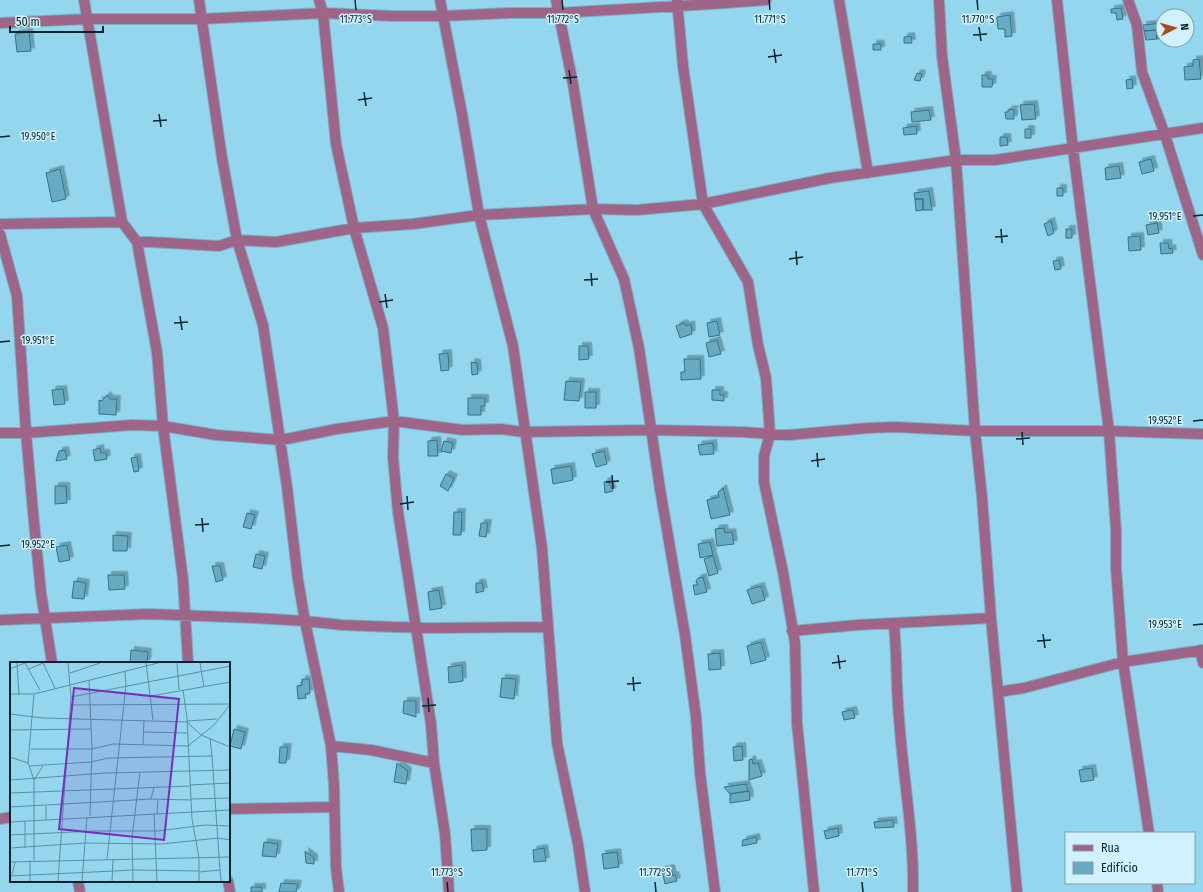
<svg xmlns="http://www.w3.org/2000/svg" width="1203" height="892" font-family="'Fira Sans Condensed',sans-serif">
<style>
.building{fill:#68aac1;stroke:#30748a;filter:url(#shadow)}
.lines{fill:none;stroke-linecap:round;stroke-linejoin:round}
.minor-casing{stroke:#77b2c7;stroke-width:12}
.minor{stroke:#9f6589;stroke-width:10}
.ticks{fill:none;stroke:#07242d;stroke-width:1.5}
.inset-road{fill:none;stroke:#5b8fa1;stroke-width:1}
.view{fill:#7b2cbf;fill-opacity:0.15;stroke:#7b2cbf;stroke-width:2}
.inset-edge{fill:none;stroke:#07242d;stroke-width:2}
.ticks-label{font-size:10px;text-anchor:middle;fill:#07242d;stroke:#d1f1fe;stroke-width:3;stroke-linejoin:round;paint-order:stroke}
</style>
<defs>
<filter id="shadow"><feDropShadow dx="3.5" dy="-3.5" stdDeviation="0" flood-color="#0004"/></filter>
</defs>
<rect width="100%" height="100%" fill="#93d6ee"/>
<!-- building -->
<path class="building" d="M1121,8L1123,19L1117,20L1116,13H1111V9Z
M1010,15L1012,36L1005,37V29H998L997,17Z
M1163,23V38L1157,39L1156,30L1144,31L1143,25Z
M1156,30L1157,39L1146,40L1144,31Z
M29,32L31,51L17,52L15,34Z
M911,36L912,43H904V37Z
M873,44H881V50H873Z
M1199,59L1201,79L1185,80L1184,67L1193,66V60Z
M917,73L922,74L920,81L914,80Z
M982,75H988V79H993L992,87H982Z
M1132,79L1133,88L1127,89L1126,80Z
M1034,104L1036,119L1022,120L1020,105Z
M1014,109V119H1006L1005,112H1008V110Z
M929,110L931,120L912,122L911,112Z
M916,126L917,134L904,135L903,128Z
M1025,129H1031V138H1025Z
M1000,137H1007L1008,145L1000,146Z
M1151,159L1154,171L1142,174L1139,162Z
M1119,166L1121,178L1106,180L1105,168Z
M60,169L66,199L52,202L46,173Z
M1057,188H1063V196H1057Z
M929,191L932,210H923V199H915L914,193Z
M915,199H923V210L916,211Z
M1051,221L1054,233L1048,236L1044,224Z
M1157,223L1159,233L1148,235L1146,225Z
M1066,229H1072V238H1066Z
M1140,236L1141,250L1129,251L1128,237Z
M1160,243H1168L1169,249L1172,248L1173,253L1161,254Z
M1059,260L1061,269L1055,270L1053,261Z
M717,321L720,335L709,337L707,323Z
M684,323L686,326L691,324L692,334L680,338L676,326Z
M717,340L721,354L709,357L706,343Z
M579,346H588L589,359L579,360Z
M448,353L449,370L441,371L439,354Z
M684,359H700L701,379L681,380V372H685Z
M471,362L477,363L478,374L472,375Z
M566,381L581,382L579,401L564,400Z
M63,389L65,404L54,405L52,390Z
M712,390H720V395H724V401L712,400Z
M585,392H596V408H585Z
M107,395L110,399H117L116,415L99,414V400L102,401Z
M468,398H485V406H481V415H468Z
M437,440L438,456H428V441Z
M444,441L453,443L451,453L441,451Z
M713,443L714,454L700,455L698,445Z
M100,448L101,453H106L107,459L95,461L93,450Z
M65,450L67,459L56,461L59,451Z
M604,451L607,464L596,467L592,454Z
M137,457L139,471L134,472L131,458Z
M571,466L573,480L553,484L551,469Z
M446,474L454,478L448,491L440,486Z
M608,481L613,491L605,493L604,482Z
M55,486H66L67,503L55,504Z
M723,488L730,515L711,519L707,500L719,497L718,492Z
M454,512H462L461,535H453Z
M247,513L255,515L251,529L243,527Z
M481,523H488L486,537L479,536Z
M724,528L725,533L732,532L734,544L717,546L715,529Z
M113,535L128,536L127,551H113Z
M710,542L713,555L700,558L698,544Z
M67,545L70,560L59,562L56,547Z
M256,554L265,556L262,569L253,567Z
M713,556L718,573L709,576L704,559Z
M212,566H220L223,580L216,582Z
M108,575H124L125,589L109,590Z
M703,577L707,592L695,595L693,585H698L696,581L698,578Z
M74,581L86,583L84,599L72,598Z
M476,583H482L484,591L476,593Z
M761,586L765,600L752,604L747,590Z
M439,590L442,608L430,610L428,592Z
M761,642L766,660L751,664L747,646Z
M131,650L148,652L147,663H130Z
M720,653L721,669L709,670L708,654Z
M462,665L463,681L449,683L448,667Z
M502,678L516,679L514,699L500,697Z
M302,679H309L310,693L305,694L306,698L298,699L297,686L302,685Z
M404,701H416V717L403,713Z
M853,710L855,718L844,720L842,712Z
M234,729L245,732L241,749L230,746Z
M742,746L743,760L734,761L733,747Z
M280,747H288L286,763H279Z
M752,759L753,764L758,763L762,776L749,780V760Z
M397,763L408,771L406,784L394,782Z
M1092,768L1094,780L1081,782L1079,770Z
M746,784L748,791L730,794L724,787Z
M749,791L750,800L730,803V794Z
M893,820L894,827L875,828L874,822Z
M838,828L839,836L826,839L824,831Z
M471,829H487V850L472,851Z
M756,837L757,843L742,846L743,840Z
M264,842L278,844L276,857L262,856Z
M544,848L546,861L534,862L533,850Z
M305,851L314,858V864L306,863Z
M617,852L619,867L604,869L602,854Z
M671,868L673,876L675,875L677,881L665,884L662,870Z
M281,883L298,884L296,892H279Z
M251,887H262V892H251Z"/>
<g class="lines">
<defs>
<path id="minor" d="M84,0L122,222L137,242L157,352L163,426L183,579L188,663
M199,0L222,158L237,240L263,325L287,487L298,580L305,621L331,746L334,785L336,868L339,892
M319,0L323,13L336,144L354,228L383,328L394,421L393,457L398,512L431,724L434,763L445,834L449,892
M440,0L462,114L479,215L513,346L542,548L557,743L578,844L585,892
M556,0L573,84L593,209L624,279L639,348L660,489L685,635L696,717L700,773L715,892
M677,0L683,66L703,204L748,282L758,345L766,378L770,434L764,456V482L783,572L795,643L797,723L814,892
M839,0L868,173
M939,0L942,56L956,160L975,431L982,497L991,618L1017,892
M1057,0L1073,149L1109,431L1116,531V568L1123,662L1149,833
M1128,0L1137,25L1142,72L1165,135L1203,255
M0,23L88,19H202L323,13L393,16H443L510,13H558L712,4L766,0
M0,224L122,222
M0,234L17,296L26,433L33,512L41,593L52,663
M137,242H151L219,246L237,240L276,242L354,228L413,224L479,215L593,209L637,210L703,204L830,178L956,160H995L1203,128
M0,433H26L132,425L163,426L216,435L281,440L337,429L394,421L463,430L500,429L524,432L651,430L742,432L789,435L868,428L895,427L975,431H1109L1203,434
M0,620L149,614L254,618L305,621L342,625L393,627L439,628L547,627
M894,624C897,655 896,687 899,718C903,777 914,834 913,892
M792,631L857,625L991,618
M1200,650L1203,663
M998,692L1024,688L1123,662L1203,650
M331,746L371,750L434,763
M229,809L334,807
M0,819L11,817
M78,881L80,892
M228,881L230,892
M1157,883L1158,892"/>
</defs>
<!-- minor casing -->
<use href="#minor" class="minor-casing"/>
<!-- minor -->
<use href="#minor" class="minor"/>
</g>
<!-- ticks -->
<path class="ticks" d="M355,0L356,10M562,0L563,10M769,0L770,10M977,0L978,10M979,27L981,41M973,35L987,34M774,49L776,63M768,57L782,55M569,70L571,84M563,78L577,77M364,92L366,106M358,100L372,98M159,114L161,127M153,121L167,120M0,137L10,136M1193,216L1203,215M1001,229L1002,243M995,237L1008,236M796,251L797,265M789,259L803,257M591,273L592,286M584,280L598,279M385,294L387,308M379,302L393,300M180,316L182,330M174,323L188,322M0,342L10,341M1193,421L1203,420M1022,432L1023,445M1016,439L1030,438M817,453L818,467M811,461L825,459M612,475L613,489M606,482L619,481M407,496L408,510M400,504L414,502M202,518L203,532M195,525L209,524M0,546L10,545M1193,625L1203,624M1043,634L1045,648M1037,641L1051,640M838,655L840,669M832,663L846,661M633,677L634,691M627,684L641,683M428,698L429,712M422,706L436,705M447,882L448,892M655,882L656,892M862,882L863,892"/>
<!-- overview -->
<g transform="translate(10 662)">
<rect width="220" height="220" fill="#93d6ee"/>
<path class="inset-road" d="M7,1L9,33M15,1L30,28M33,1L45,26M136,1L143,58M167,1L169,28M190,1L194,25M0,7L15,1M19,7L33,1M60,11L90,1M79,18L82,87L80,154M173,28L177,56L182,157L189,196V219M0,32H24L148,1M141,34L220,20M61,35L220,4M61,43L220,42M0,52L33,56L177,60L191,73L220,85M177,59L207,57M0,68L81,67M134,70L177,71M133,82L134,58M21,87H82L103,82L178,84L204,63L220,43M202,94L210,208M0,95L18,101L24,118M18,101L24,32M19,104L81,100L98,96L202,94L200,76M0,118L96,111L220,108M180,123L220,121M0,131L180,124M141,137L144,125M181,137L220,136M0,145L141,137L181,138M144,152L147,219M147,152L148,138M36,158V144M0,160L220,148M220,164V178M0,173L84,169H148L195,163L220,164M0,186L75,181L152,182L208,176L220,178M15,186V159M97,197L116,23L115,10M20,198V219M24,198V118L33,104M0,200L220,195M189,210L210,208L211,219M2,213L5,200M0,214L124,208L189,209M48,219L61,35L58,1M72,219L77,155M102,219L103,197M123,219L122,175L130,110"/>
<path class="view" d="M64,26L169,37L154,178L49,167Z"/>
<rect width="220" height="220" class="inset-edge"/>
</g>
<g class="ticks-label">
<text x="356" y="23">11.773°S</text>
<text x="563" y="23">11.772°S</text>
<text x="770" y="23">11.771°S</text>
<text x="978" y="23">11.770°S</text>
<text x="38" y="140">19.950°E</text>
<text x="1165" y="220">19.951°E</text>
<text x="38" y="344">19.951°E</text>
<text x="1165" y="424">19.952°E</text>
<text x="38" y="548">19.952°E</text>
<text x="1165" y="628">19.953°E</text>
<text x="447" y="876">11.773°S</text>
<text x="655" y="876">11.772°S</text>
<text x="862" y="876">11.771°S</text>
</g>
<!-- legend -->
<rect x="1065" y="832" width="130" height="52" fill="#d1f1fe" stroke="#809faa"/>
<rect x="1073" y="845" width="20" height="6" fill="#9f6589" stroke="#809faa"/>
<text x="1101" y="852" font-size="12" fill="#07242d">Rua</text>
<rect x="1073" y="862" width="20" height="12" fill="#68aac1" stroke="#809faa"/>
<text x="1101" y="872" font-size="12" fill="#07242d">Edifício</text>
<!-- north arrow -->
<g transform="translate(1175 28) rotate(84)"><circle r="19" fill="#d1f1fe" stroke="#809faa"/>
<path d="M0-3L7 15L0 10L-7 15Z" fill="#af4a1a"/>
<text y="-6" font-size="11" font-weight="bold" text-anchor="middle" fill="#07242d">N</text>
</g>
<!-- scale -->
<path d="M10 26v6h93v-6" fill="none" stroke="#07242d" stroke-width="2"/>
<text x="16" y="26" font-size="12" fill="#07242d" stroke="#d1f1fe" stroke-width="3" paint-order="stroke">50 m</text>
</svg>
